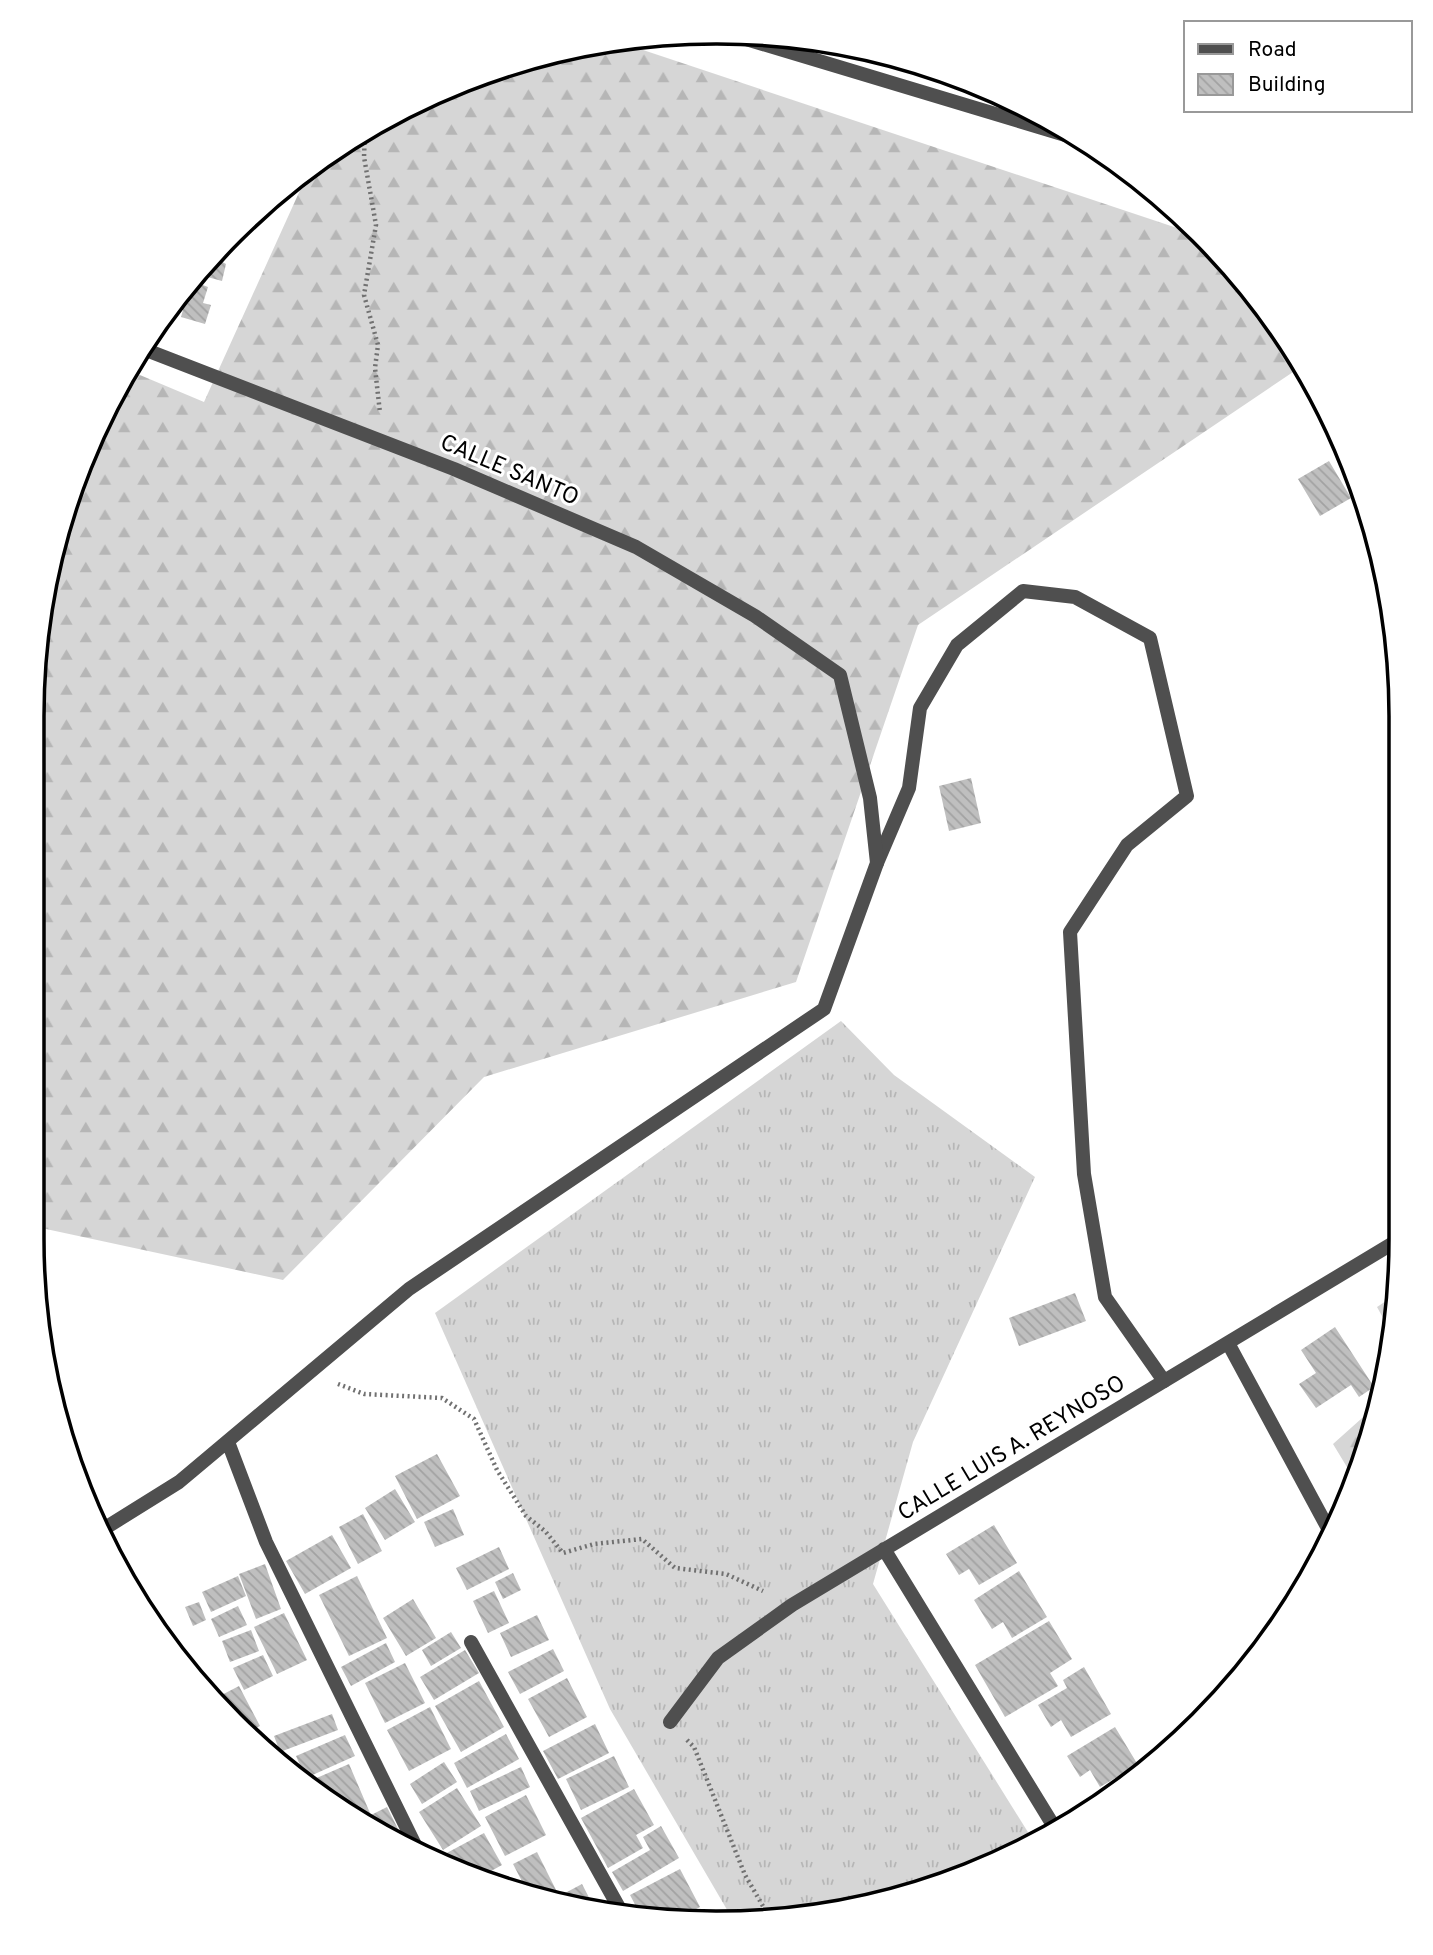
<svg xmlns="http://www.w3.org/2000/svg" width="1433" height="1955" font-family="Overpass,sans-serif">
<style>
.grass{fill:url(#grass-tufts)}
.forest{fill:url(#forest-firs)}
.building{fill:url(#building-back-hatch)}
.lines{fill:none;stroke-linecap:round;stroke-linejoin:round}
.path{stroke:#717171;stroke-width:4.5;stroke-dasharray:2 3.5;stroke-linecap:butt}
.service{stroke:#4f4f4f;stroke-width:14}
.minor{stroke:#4f4f4f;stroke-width:14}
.labels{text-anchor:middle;stroke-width:6;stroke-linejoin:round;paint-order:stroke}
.street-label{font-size:23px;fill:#000;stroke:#fff}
.rim{fill:none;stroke:#000;stroke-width:3.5}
</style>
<defs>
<pattern id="grass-tufts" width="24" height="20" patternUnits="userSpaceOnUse" patternTransform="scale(1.75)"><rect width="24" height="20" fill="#d6d6d6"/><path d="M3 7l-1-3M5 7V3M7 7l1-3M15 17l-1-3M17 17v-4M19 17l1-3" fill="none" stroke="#b6b6b6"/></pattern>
<pattern id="forest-firs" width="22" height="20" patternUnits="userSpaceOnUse" patternTransform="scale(1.75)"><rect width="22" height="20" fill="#d6d6d6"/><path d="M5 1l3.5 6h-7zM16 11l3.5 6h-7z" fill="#b6b6b6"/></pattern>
<pattern id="building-back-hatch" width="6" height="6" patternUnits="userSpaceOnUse" patternTransform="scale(1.75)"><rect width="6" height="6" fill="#bfbfbf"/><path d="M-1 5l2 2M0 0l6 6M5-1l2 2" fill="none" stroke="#a2a2a2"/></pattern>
</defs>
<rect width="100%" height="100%" fill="#fff"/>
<!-- grass -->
<path class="grass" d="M841,1021L894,1075L1035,1177L913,1442L873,1584L1031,1837L937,1887L762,1922L733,1920L610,1709L435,1313Z"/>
<!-- forest -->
<path class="forest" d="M619,42L1201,236L1260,300L1299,368L918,625L796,982L484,1077L283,1280L32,1226L33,672L55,540L84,454L128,370L204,402L311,166L414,102L540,55Z
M1398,1293L1392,1334L1377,1307Z
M1380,1402L1378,1416L1353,1477L1333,1444Z"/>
<!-- building -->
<path class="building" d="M225,241L219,260L226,264L222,281L200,275Z
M192,281L208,287L203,303L211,305L205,324L181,317L183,310L171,306Z
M1329,461L1351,498L1320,516L1298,479Z
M971,778L981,823L949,831L939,786Z
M1075,1293L1086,1321L1019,1346L1009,1318Z
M1335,1327L1374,1387L1359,1397L1351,1385L1316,1408L1299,1384L1316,1373L1301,1350Z
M437,1454L460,1496L417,1519L395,1476Z
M395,1489L415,1522L385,1540L365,1508Z
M453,1509L464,1535L435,1547L424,1522Z
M363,1514L382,1551L358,1564L339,1527Z
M994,1525L1017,1563L979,1585L969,1569L959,1575L946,1554Z
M332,1535L351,1568L305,1594L286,1561Z
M499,1547L509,1569L467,1590L456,1568Z
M265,1564L281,1609L256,1619L239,1574Z
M1019,1571L1047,1617L1012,1638L1003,1622L992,1629L974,1600Z
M513,1573L521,1590L503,1599L495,1582Z
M238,1576L246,1596L211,1612L202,1592Z
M357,1576L387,1638L349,1656L319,1595Z
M494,1591L509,1623L488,1633L473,1601Z
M413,1599L436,1638L406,1656L383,1618Z
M199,1602L206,1620L193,1626L185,1607Z
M238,1606L247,1625L219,1637L211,1619Z
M284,1613L307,1660L277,1674L254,1627Z
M537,1615L549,1640L511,1657L500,1633Z
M1049,1621L1072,1659L1050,1673L1058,1686L1005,1717L975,1665Z
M251,1630L259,1651L230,1662L222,1641Z
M451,1632L461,1648L431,1666L422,1650Z
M386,1643L395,1662L351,1686L341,1667Z
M553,1649L564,1671L520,1694L508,1672Z
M465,1650L479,1673L434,1700L420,1677Z
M263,1655L273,1676L244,1690L233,1668Z
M405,1663L425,1703L385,1723L365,1683Z
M1084,1667L1111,1714L1071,1737L1061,1720L1051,1727L1038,1705L1067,1688L1063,1680Z
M567,1678L587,1717L549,1737L528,1699Z
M479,1681L504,1727L461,1752L435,1706Z
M239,1686L260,1726L246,1733L232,1723L214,1699Z
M430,1707L451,1749L409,1771L387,1730Z
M332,1714L338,1730L280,1752L274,1736Z
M595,1724L609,1753L558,1779L543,1751Z
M1115,1727L1138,1765L1100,1787L1090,1770L1080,1777L1067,1756Z
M257,1729L268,1749L248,1734Z
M506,1734L519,1759L467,1788L454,1763Z
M345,1735L355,1756L308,1777L304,1774L296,1756Z
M614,1756L629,1787L581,1810L566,1779Z
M444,1762L457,1782L422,1804L410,1784Z
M349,1764L370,1813L362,1816L312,1780Z
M521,1767L530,1787L479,1811L470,1791Z
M457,1788L481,1826L443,1850L419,1812Z
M634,1789L654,1825L636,1835L643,1848L608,1868L581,1818Z
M526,1795L546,1835L505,1856L485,1817Z
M387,1807L408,1849L365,1818Z
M661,1826L679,1858L623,1891L612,1872L650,1850L643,1837Z
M484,1833L502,1865L482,1876L448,1865L443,1855Z
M537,1852L558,1894L548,1898L527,1891L513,1864Z
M680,1869L700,1907L681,1917L640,1914L630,1895Z
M582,1884L596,1911L582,1910L552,1900Z"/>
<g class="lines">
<!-- path -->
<path class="path" d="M365,132L364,157L376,225L364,295L378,345L375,368L380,413
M338,1384L364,1394L442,1398L474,1419L497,1470L526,1516L545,1531L563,1553L594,1544L642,1539L675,1568L726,1574L763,1591
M687,1740L694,1747L745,1875L771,1920"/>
<!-- service -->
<path class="service" d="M877,863L909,788L920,708L957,645L1023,591L1075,597L1150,638L1187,796L1127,845L1070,932L1084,1174L1105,1297L1164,1381"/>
<!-- minor -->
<path class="minor" d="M733,35L1082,140
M1228,1343L1330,1532
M228,1442L266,1542L420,1855
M102,1530L179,1482L409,1289L824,1009L877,863L870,798L840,675L755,616L636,547L454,469L141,348
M884,1549L1053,1825
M471,1642L622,1913
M670,1722L718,1658L792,1605L1400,1239"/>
</g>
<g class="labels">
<!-- street labels -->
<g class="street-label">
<text transform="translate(510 469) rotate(23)" y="8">CALLE SANTO</text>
<text transform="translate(1011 1447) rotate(-31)" y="8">CALLE LUIS A. REYNOSO</text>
</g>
</g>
<!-- crop -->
<path d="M0 0H1433V1955H0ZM716 44H717A672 672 0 0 1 1389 716V1239A672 672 0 0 1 717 1911H716A672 672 0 0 1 44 1239V716A672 672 0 0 1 716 44Z" fill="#fff" fill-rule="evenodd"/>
<path class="rim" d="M716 44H717A672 672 0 0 1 1389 716V1239A672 672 0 0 1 717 1911H716A672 672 0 0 1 44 1239V716A672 672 0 0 1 716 44Z"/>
<!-- legend -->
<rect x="1184" y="21" width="228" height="91" fill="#ffffff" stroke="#999999" stroke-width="2"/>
<rect x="1198" y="44" width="35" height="10" fill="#4f4f4f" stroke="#999999" stroke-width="2"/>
<text x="1248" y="56" font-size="21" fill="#000000">Road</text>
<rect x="1198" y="74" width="35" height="21" fill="url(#building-back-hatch)" stroke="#999999" stroke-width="2"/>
<text x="1248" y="91" font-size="21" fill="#000000">Building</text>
</svg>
